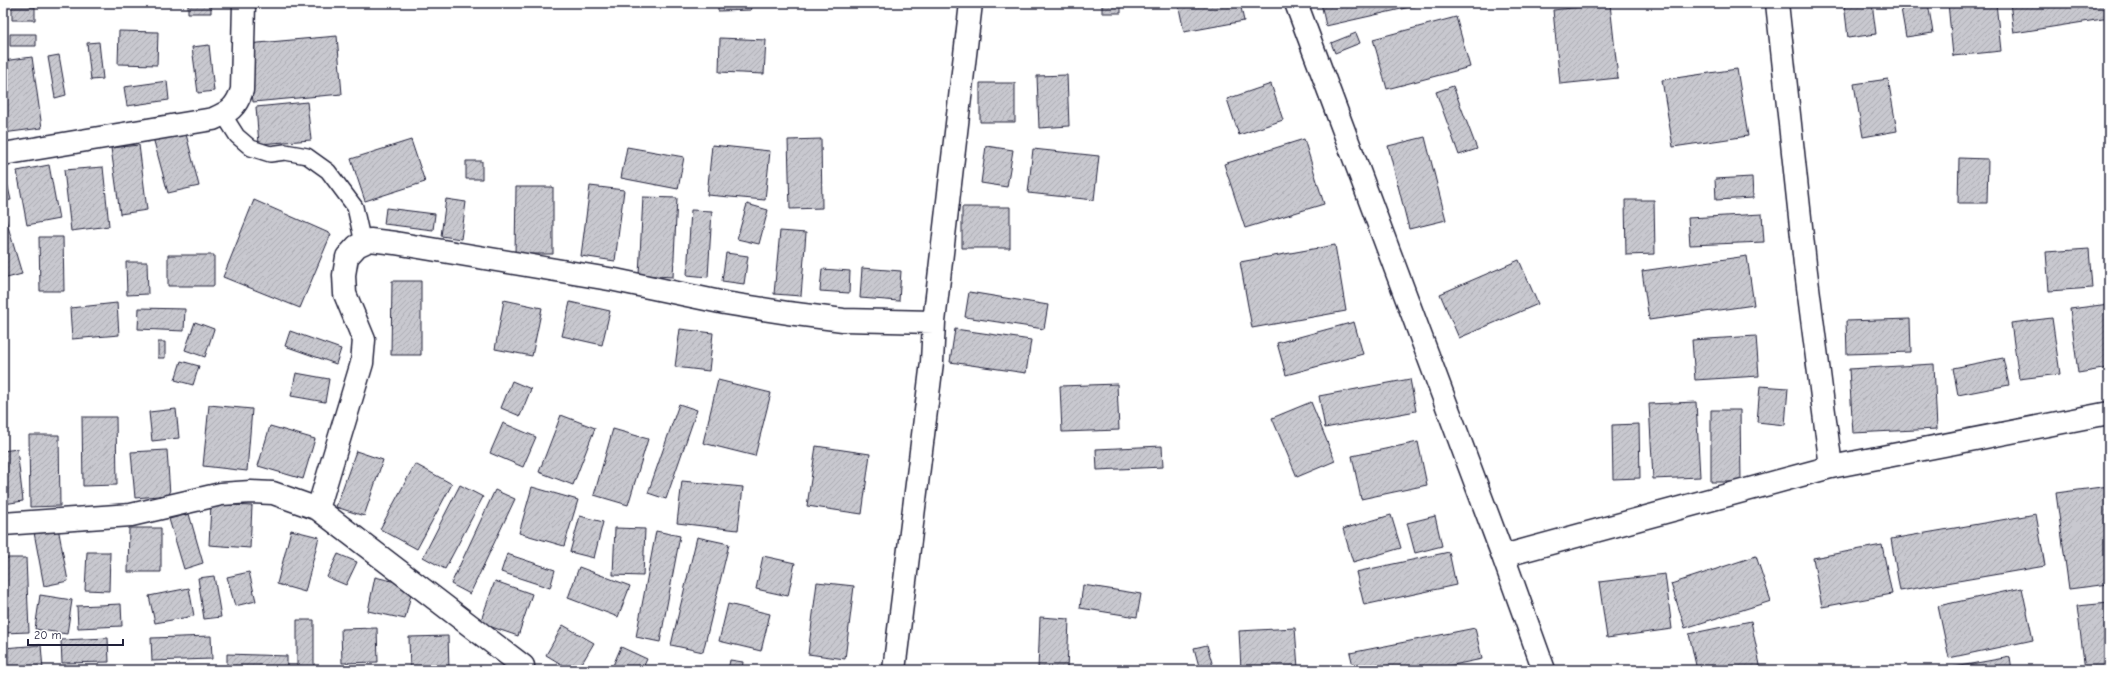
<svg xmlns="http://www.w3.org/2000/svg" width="2112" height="673" font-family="'Comic Neue',sans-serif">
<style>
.building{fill:url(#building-hatch);stroke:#22223b}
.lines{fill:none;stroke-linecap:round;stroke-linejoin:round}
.lane-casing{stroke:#22223b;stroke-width:18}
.street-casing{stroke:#22223b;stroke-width:25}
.lane{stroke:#fff;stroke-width:15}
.street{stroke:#fff;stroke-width:22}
</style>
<defs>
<pattern id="building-hatch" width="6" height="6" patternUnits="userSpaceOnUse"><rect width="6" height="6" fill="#c8c8cf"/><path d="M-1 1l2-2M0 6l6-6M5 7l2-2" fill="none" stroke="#acacb3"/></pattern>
</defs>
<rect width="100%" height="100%" fill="#fff"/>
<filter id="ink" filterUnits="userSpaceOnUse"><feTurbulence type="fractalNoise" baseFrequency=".025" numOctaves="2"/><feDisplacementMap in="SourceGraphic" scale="8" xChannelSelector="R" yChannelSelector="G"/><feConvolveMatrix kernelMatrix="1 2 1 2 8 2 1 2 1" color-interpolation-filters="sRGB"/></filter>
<g filter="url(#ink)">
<!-- building -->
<path class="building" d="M188,3H211V13H188Z
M718,3H750L751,10L718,11Z
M1102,3H1121V13H1102Z
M1178,3H1240L1244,21L1184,32Z
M1321,3H1418L1419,5L1326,26Z
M1844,3H1872L1876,34L1848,38Z
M1900,3H1928L1933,33L1906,37Z
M1948,3H1996L2001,51L1953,56Z
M2010,3H2109V18L2014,33Z
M1610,4L1618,78L1560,84L1553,10Z
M12,7H35V20H12Z
M1456,17L1470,67L1387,89L1373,39Z
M119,31L158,32L157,65L118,64Z
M1356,33L1360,43L1335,53L1331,43Z
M10,34H36V46H10Z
M337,36L342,94L253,102L247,44Z
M720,38L766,40L764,74L719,72Z
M99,42L103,79L91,80L87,43Z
M209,45L214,91L198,93L192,47Z
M59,55L66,95L55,98L48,57Z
M32,57L42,128L3,133V61Z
M1737,69L1748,136L1673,147L1662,80Z
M1067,75L1069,126L1039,128L1037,76Z
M1888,79L1897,131L1863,137L1854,84Z
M167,81L169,100L127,106L124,87Z
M980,83H1015V122H980Z
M1271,84L1283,120L1239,135L1227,99Z
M1453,86L1477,149L1459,155L1436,92Z
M307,102L311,140L259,144L256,107Z
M184,126L199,186L168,193L152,134Z
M1425,137L1446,220L1409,229L1388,146Z
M821,139L822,208L790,209L788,140Z
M1304,139L1324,204L1245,228L1224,164Z
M411,140L425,182L365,201L351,159Z
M139,145L147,210L120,214L111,148Z
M712,145L770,151L765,200L707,195Z
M986,146L1013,150L1007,187L981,183Z
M627,147L684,157L678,189L621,178Z
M1033,149L1099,156L1094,200L1028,193Z
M1959,158L1988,159L1987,203H1958Z
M466,161H482V179H466Z
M49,165L59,219L27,225L17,171Z
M103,167L109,226L71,231L64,170Z
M4,170L11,200L3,201V171Z
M1752,177L1753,198L1716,200L1715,179Z
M590,186L624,190L615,261L581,256Z
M516,187H553V254H515Z
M643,197L677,198L673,277L639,275Z
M446,199L466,202L461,239L441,236Z
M254,200L331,234L300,308L223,277Z
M1625,200H1654L1655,254L1626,255Z
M747,204L768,210L759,244L737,239Z
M962,207H1010V248H962Z
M386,208L435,214L433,230L384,224Z
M691,210L712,211L708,277L687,275Z
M4,213L22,274L3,279V214Z
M1762,214L1764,242L1690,245L1688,218Z
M780,231L806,233L801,296L774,294Z
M39,237H63L64,291H40Z
M1335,245L1346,311L1252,328L1240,262Z
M2089,249L2092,288L2049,291L2046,252Z
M726,253L748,256L744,284L722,281Z
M168,255H214V286H168Z
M1747,256L1754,305L1649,320L1642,271Z
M1519,260L1538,304L1459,338L1440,294Z
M126,262H147L148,294L127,295Z
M862,268L901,271L899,301L860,298Z
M822,269L850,271L849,293L820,291Z
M392,281H421V355H391Z
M969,292L1048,305L1044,329L965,317Z
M504,300L542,308L532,356L495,349Z
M570,302L610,311L602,345L562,336Z
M117,303L119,335L72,339L70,308Z
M2109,304V368L2078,373L2070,309Z
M139,308L185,309L184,331L138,329Z
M2052,318L2060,374L2019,379L2011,323Z
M1910,319L1911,352L1847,354L1846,321Z
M195,322L214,329L205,357L185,350Z
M1354,322L1363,354L1286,375L1277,343Z
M680,329L713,333L709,371L675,367Z
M955,329L1031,340L1026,373L950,362Z
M290,331L341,349L336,364L285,346Z
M1756,336L1759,376L1695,380L1692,340Z
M158,342H165V358H158Z
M2003,358L2009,385L1958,395L1953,368Z
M181,361L199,366L193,385L175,380Z
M1934,364L1937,429L1853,433L1849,369Z
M296,373L329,379L325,402L291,396Z
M1410,379L1416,411L1325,428L1319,396Z
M718,380L771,393L755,456L703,443Z
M512,381L531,389L520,416L501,408Z
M1117,384L1119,430L1062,432L1060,386Z
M1760,386L1788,388L1785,425L1757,422Z
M1311,402L1335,461L1297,477L1272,418Z
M1696,402L1700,477L1653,479L1649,404Z
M679,404L697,410L666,499L648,493Z
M209,405L252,409L247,471L203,466Z
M176,409L179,438L152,441L149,412Z
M1711,410H1740L1741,482H1711Z
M561,415L595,428L573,485L539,472Z
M82,417H116L117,485L83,486Z
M503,423L536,437L523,467L490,453Z
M1639,424L1640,478L1613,479L1612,425Z
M270,426L315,439L303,479L258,466Z
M613,429L648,439L628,505L594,495Z
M29,435H59L60,506L30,507Z
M1418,442L1427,485L1361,499L1352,456Z
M816,446L870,454L862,514L807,506Z
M1162,446L1163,467L1097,470L1096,449Z
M17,449L23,501L4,504L3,451Z
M167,450L170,495L135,498L131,452Z
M356,451L383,460L364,516L336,507Z
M415,464L452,484L417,549L380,529Z
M682,481L743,487L738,530L677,523Z
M460,485L483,497L445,569L423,557Z
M2109,486V584L2069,589L2056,493Z
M532,487L578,500L564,546L519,533Z
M495,490L515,499L470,594L451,584Z
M211,504L252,506L250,548L209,545Z
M189,514L203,563L184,569L169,519Z
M2036,514L2045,566L1900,591L1891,539Z
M1391,515L1401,548L1353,562L1343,529Z
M580,516L603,522L594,558L570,552Z
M1435,516L1442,546L1415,553L1407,523Z
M57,522L68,581L44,586L33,527Z
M129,528H161V572H128Z
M615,528L645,529L643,576L613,575Z
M291,530L319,537L305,592L277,584Z
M656,531L680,536L660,642L636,637Z
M697,537L729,544L703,652L671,645Z
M1882,545L1892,594L1822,607L1813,558Z
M87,552H110L109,591L85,590Z
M1449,552L1456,585L1364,605L1356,572Z
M338,554L357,562L346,585L327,577Z
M507,554L555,570L550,588L501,572Z
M763,556L795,563L788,596L756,589Z
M1756,556L1771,601L1685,628L1671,584Z
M3,558H26L29,632L3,633Z
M579,567L630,586L618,617L568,598Z
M249,572L256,601L235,606L227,577Z
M1665,574L1672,629L1607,638L1599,582Z
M214,576L221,617L204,619L198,578Z
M375,577L413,586L405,619L368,611Z
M495,581L532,594L518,636L480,623Z
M817,582L854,586L845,659L808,654Z
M1083,585L1141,594L1137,617L1080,608Z
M189,588L194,616L155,623L149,596Z
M2022,588L2033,640L1949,658L1938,606Z
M40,595L72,600L67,634L35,629Z
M2109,603V670H2085L2077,606Z
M121,604L122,626L78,628L77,606Z
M728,604L770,614L761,651L719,641Z
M1040,617L1069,619L1067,670H1038Z
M297,620H314V670H297Z
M1751,621L1761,670H1697L1689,634Z
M563,625L594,643L578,670H571L546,655Z
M377,628L378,662L342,663L341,629Z
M1295,628L1298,668L1241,670L1239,631Z
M1475,628L1482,659L1429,670H1354L1350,653Z
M211,636L212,659L152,661L151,638Z
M448,636L449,670H410L409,637Z
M108,638L109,662L62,663L61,640Z
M41,645L43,670H3V648Z
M1207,645L1214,670H1200L1194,648Z
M621,647L647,659L642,670H611Z
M227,654L287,656V670H227Z
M2010,657L2012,670H1954V667Z
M730,660L743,662L742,670H728Z"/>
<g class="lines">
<defs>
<path id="lane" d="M223,114L237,136L251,148L270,154L285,152L307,156L328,171L355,207L363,243"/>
<path id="street" d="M1296,3L1503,556
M1777,3L1805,264L1831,467
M3,154L213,119C229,112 236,108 242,90L244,3
M318,509L362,363L364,340L345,294L344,275L347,257L357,246L370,240L395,243L615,280L725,303L788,313L843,320L934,322
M3,524L131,515L221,494L251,492L273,493L318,509L523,666
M894,670L932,362L934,322L971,3
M1544,670L1503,556L1831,467L2109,413"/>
</defs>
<!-- lane casing -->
<use href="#lane" class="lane-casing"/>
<!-- street casing -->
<use href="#street" class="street-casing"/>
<!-- lane -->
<use href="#lane" class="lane"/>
<!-- street -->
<use href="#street" class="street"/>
</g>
</g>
<!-- margin -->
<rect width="2112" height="673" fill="none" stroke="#fff" stroke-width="16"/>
<rect x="8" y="8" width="2096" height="657" fill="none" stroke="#22223b" stroke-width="1.5" filter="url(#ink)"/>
<!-- scale -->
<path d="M28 639v6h95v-6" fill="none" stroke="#22223b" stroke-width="2"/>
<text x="34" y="639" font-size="12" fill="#22223b" stroke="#ffffff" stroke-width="3" paint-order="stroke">20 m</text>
</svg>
